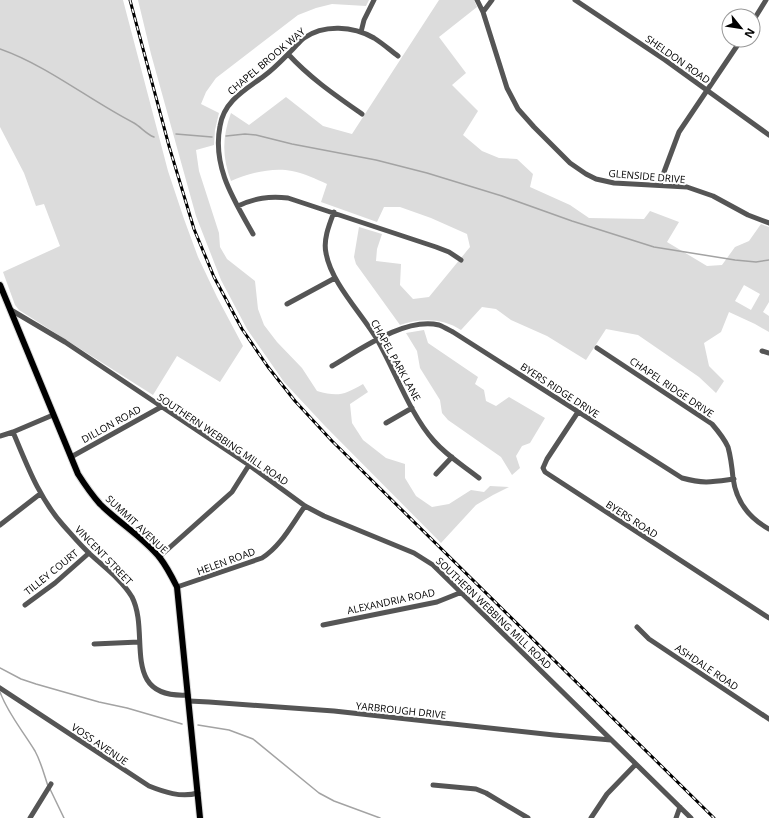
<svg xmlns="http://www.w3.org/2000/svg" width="769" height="818" font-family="'Open Sans',sans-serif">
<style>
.green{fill:#dcdcdc;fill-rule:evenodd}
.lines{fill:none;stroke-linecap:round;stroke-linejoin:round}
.stream{stroke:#a3a3a3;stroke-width:1.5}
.major-casing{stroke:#dbdbdb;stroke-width:8}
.minor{stroke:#555;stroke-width:5}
.major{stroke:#000;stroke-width:6}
.rail-casing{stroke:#000;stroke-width:3}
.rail{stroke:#fff;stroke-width:1.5;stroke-dasharray:4.5;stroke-linecap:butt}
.labels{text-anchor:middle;stroke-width:4;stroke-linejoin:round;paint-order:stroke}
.street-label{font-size:10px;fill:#000;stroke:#fff}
</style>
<rect width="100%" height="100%" fill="#fff"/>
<!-- green -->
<path class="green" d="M0,0H123L168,171L184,219L198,257L217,297L243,346L220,382L177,356L153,395L19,310L15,305L3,272L60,246L44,204L36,206L24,173L0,127Z
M138,0H369L366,6L332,4L316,8L298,15L216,78L206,92L201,104L219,113L215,130L214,145L196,150L199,171L219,233L220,247L227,259L255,281L258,309L264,325L277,342L302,368L317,391C338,397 344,395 363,384L368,392L350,404L352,423L363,440L386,458L405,464V478L416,496L432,507L449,504L471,490L484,492L490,486L509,487L493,495L476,505L441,543L324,425L284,382L247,329L221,280L196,216L151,54Z
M439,0H474L477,7L439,37L466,73L452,85L478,111L463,135L482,151L499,158L517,159L533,174L530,187L570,205L589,218L644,219L650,211L679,222L667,242L707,266L722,265L735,247L749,241L761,224L769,227V302L763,312L769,316V332L755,324L729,312L721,332L704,343L709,366L724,381L716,393L699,377L638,335L606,329L586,360L547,336L511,320L496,309L482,307L461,330C443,318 420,318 400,325L356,264L354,257L359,227L382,234L377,249L376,261L401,264L400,285L413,299L429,297L470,247L467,234L431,218L400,207H384L377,222L321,202L327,184C316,179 304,173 292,171C273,167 249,173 231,181C222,157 222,137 231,113L249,125L286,97L323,126L352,134ZM744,285L760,294L751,310L735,301Z
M424,330L428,343L478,377L475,384L484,390L486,401L496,406L509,397L545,418L530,443L522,446L516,456L520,468L512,475L501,457L448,420L442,413L440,400L420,368L417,351L406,333Z"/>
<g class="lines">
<!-- stream -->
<path class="stream" d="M0,49C48,66 89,100 134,123C141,127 146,134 154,137
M176,134L212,137
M226,136L245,134L256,135L292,144L376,160L427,173L502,196L572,221L654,247L735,260L756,262L769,260
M0,668L21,679L36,684L99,702L127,708L182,724
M0,692C8,714 23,731 35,751C41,762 44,774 48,786
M198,725L229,730L253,739L319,793L334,801L380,818
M50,789L64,818"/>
<defs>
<path id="major" d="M0,285L78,474C85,485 92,495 100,504C119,523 143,537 160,558C167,567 172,577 177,587L200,818"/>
</defs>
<!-- major casing -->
<use href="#major" class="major-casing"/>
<!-- minor -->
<path class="minor" d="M477,0L483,12L507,88L518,109L534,127L570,163L586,174L596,179L614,183L687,187L713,196L748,215L769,223
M575,0L665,60L769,135
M483,12L492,0
M753,21L766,0
M361,32L364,20L374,0
M288,54C310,78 335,95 362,114
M660,185L664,172L679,132L741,40
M238,206C255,198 269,196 288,198L436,247L449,252L461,260
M334,212C329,225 323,240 326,253C331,283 363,315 378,341C396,373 410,414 434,441C447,456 464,466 479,478
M253,234C234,200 212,167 220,126C224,101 245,90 264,76C275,68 284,58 293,49C297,45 300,41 304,38C324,24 353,26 374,38C382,43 390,50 398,56
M287,304L335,278
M11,310L65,342L249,465L305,506L324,516L414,553L433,565L691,818
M597,348L712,424C718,431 724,438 728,447C731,458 732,467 733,478C736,501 749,518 769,529
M762,351L769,353
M332,366C361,349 405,317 439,325C444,327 449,330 453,332L682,478C704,484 712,482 734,479
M578,412L547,459L543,468L545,472L769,618
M386,423L412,408
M13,432C27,465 39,498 63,525C72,535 80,545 90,554C104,567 122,580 132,597C151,634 119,699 188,695
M0,436L13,432L53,415
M71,457L161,407
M436,474L452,457
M0,525L40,494
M159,557L232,492L249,465
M177,587L262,558C281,546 292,524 305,506
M25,605L55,583L89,553
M323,625L437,602L462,592
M637,627L649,639L769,719
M94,644L139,642
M0,688L149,786C164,792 181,798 198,793
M189,701L209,702L334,711L554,735L611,740
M433,785L476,789L486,793L528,818
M30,818L51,784
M591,818L607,794L636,764
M676,818L680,807"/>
<!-- major -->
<use href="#major" class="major"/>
<defs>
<path id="rail" d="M130,0L169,146L194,229L214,277L242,329L268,367L295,401L332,441L714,818"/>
</defs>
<!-- rail casing -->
<use href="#rail" class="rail-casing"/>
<!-- rail -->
<use href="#rail" class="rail"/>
</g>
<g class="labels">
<!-- street labels -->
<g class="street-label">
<text transform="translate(678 59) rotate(35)" y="4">SHELDON ROAD</text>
<text transform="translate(266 61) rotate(-40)" y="4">CHAPEL BROOK WAY</text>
<text transform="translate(647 176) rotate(5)" y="4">GLENSIDE DRIVE</text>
<text transform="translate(396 360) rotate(61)" y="4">CHAPEL PARK LANE</text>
<text transform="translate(672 387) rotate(34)" y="4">CHAPEL RIDGE DRIVE</text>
<text transform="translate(560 390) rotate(33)" y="4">BYERS RIDGE DRIVE</text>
<text transform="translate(111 424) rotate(-29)" y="4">DILLON ROAD</text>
<text transform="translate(223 439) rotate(34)" y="4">SOUTHERN WEBBING MILL ROAD</text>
<text transform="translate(632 519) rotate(33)" y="4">BYERS ROAD</text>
<text transform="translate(137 524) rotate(43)" y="4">SUMMIT AVENUE</text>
<text transform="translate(104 555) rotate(46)" y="4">VINCENT STREET</text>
<text transform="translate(226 561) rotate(-20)" y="4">HELEN ROAD</text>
<text transform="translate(51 572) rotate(-39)" y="4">TILLEY COURT</text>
<text transform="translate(391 601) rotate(-12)" y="4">ALEXANDRIA ROAD</text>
<text transform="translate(494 613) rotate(44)" y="4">SOUTHERN WEBBING MILL ROAD</text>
<text transform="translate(707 667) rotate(34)" y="4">ASHDALE ROAD</text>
<text transform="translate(401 710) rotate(6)" y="4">YARBROUGH DRIVE</text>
<text transform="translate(100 744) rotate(34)" y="4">VOSS AVENUE</text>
</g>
</g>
<!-- north arrow -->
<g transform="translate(741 28) rotate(120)"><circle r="19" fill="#ffffff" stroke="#999999"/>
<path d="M0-3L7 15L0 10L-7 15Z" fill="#000000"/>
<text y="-6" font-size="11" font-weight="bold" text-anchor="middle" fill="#000000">N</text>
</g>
</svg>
